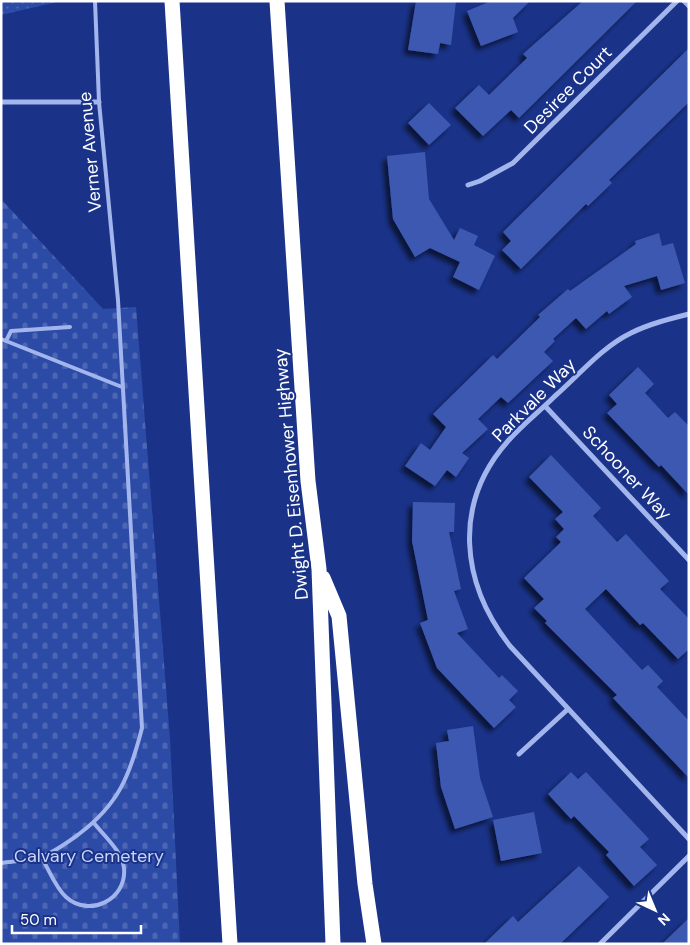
<svg xmlns="http://www.w3.org/2000/svg" width="690" height="945" font-family="'DM Sans',sans-serif">
<style>
.grass{fill:url(#grass-dots)}
.cemetery{fill:url(#cemetery-stones)}
.building{fill:#3e59b0;filter:url(#shadow)}
.lines{fill:none;stroke-linecap:round;stroke-linejoin:round}
.service{stroke:#a3b5ed;stroke-width:4}
.minor{stroke:#a3b5ed;stroke-width:5}
.motorway{stroke:#fff;stroke-width:15}
.labels{text-anchor:middle;stroke-width:4;stroke-linejoin:round;paint-order:stroke}
.street-label{font-size:18px;fill:#fff;stroke:#1a3389}
.park-label{font-size:18px;fill:#c8d4f9;stroke:#1a3389}
</style>
<defs>
<pattern id="grass-dots" width="8" height="8" patternUnits="userSpaceOnUse" patternTransform="scale(1.25)"><rect width="8" height="8" fill="#2c4ba7"/><path d="M2 2h.1M6 6h.1" fill="none" stroke="#4c66b4" stroke-width="1.8" stroke-linecap="round"/></pattern>
<pattern id="cemetery-stones" width="16" height="16" patternUnits="userSpaceOnUse" patternTransform="scale(1.25)"><rect width="16" height="16" fill="#2c4ba7"/><path d="M2 7V4a2 2 0 0 1 4 0v3zM10 15v-3a2 2 0 0 1 4 0v3z" fill="#4c66b4"/></pattern>
<filter id="shadow"><feDropShadow dx="-4.5" dy="4.5" stdDeviation="2.5" flood-color="#0009"/></filter>
</defs>
<rect width="100%" height="100%" fill="#1a3389"/>
<!-- grass -->
<path class="grass" d="M1,1H61L1,15Z"/>
<!-- cemetery -->
<path class="cemetery" d="M1,199L103,309L136,307L170,739L180,944H1Z"/>
<!-- building -->
<path class="building" d="M416,1H456L451,45L440,43L438,54L408,50Z
M491,1H530L513,18L518,32L481,46L467,11Z
M583,1H637L519,118L511,110L483,136L455,108L479,85L489,95L527,58L523,54Z
M689,48V102L609,180L612,183L588,206L586,204L521,269L502,250L511,241L503,232Z
M429,103L451,125L429,145L408,123Z
M425,152L429,199L454,240L460,228L478,236L474,245L495,256L479,290L453,277L460,262L430,248L415,257L393,219L387,156Z
M659,233L662,246L673,243L685,283L661,290L657,276L624,286L632,297L609,314L607,311L586,329L576,318L553,339L555,341L544,352L553,361L508,403L501,397L478,419L488,429L462,453L469,458L456,477L447,470L435,486L405,466L421,443L430,450L446,427L433,414L493,355L497,359L540,317L538,315L568,289L570,291L636,244L635,241Z
M638,367L654,384L645,393L668,418L675,412L689,426V495L661,465L659,467L607,413L617,404L609,395Z
M551,455L601,508L593,516L617,542L626,534L669,581L660,589L689,619V649L678,659L643,623L640,625L606,589L585,609L642,670L648,665L663,681L657,687L689,721V778L613,698L617,695L545,623L547,621L534,608L544,599L524,578L561,542L556,537L564,529L555,519L563,512L529,477Z
M413,502L455,503L454,532H449L461,589L454,591L468,629L457,633L499,678L502,675L518,691L509,700L516,707L494,728L437,668L420,623L428,620L412,541Z
M473,726L480,778L493,817L455,829L441,787L436,743L449,741L447,730Z
M571,772L578,779L586,772L649,839L640,847L657,865L634,886L606,855L609,852L574,816L571,819L548,794Z
M534,812L542,853L501,861L493,820Z
M579,866L609,897L560,944H484L513,916L518,922Z
M689,918V944H662Z"/>
<g class="lines">
<!-- service -->
<path class="service" d="M1,339L122,387
M6,341L11,331L70,327
M41,857C49,869 55,887 66,897C89,918 127,900 124,868C122,851 104,836 94,823
M1,863C14,861 31,861 43,856C56,851 68,842 79,834C119,804 130,775 142,728L118,300L99,102L95,1"/>
<!-- minor -->
<path class="minor" d="M684,1L689,6
M1,102H99
M468,185L480,181L513,163L677,1
M689,314C669,319 649,324 631,333C602,347 579,375 555,396C540,411 522,425 508,441C452,504 461,583 510,646L689,839
M545,406L689,560
M519,754L568,709
M600,944L689,856"/>
<!-- motorway -->
<path class="motorway" d="M172,1L230,944
M277,1L308,481L319,569L333,944
M323,578L339,616L365,884L374,944"/>
</g>
<g class="labels">
<!-- street labels -->
<g class="street-label">
<text transform="translate(568 90) rotate(-45)" y="6">Desiree Court</text>
<text transform="translate(90 152) rotate(-95)" y="6">Verner Avenue</text>
<text transform="translate(534 400) rotate(-45)" y="6">Parkvale Way</text>
<text transform="translate(627 473) rotate(47)" y="6">Schooner Way</text>
<text transform="translate(291 474) rotate(-95)" y="6">Dwight D. Eisenhower Highway</text>
</g>
<!-- park labels -->
<g class="park-label">
<text x="89" y="862">Calvary Cemetery</text>
</g>
</g>
<!-- border -->
<rect width="690" height="945" fill="none" stroke="#ffffff" stroke-width="5"/>
<!-- north arrow -->
<g transform="translate(655 910) rotate(136)" stroke="#1a3389" stroke-width="4" paint-order="stroke">
<path d="M0-4L9 19L0 12L-9 19Z" fill="#ffffff"/>
<text y="-8" font-size="14" font-weight="bold" text-anchor="middle" fill="#ffffff">N</text>
</g>
<!-- scale -->
<path d="M12 925v8h129v-8" fill="none" stroke="#ffffff" stroke-width="2.5"/>
<text x="20" y="925" font-size="15" fill="#ffffff" stroke="#1a3389" stroke-width="4" paint-order="stroke">50 m</text>
</svg>
